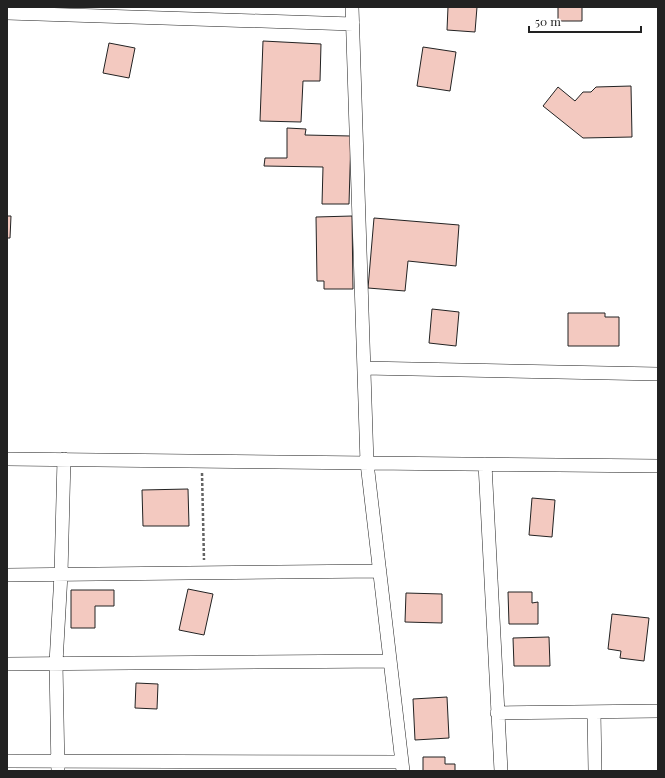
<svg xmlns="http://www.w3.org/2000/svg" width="665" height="778" font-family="'Playfair Display',serif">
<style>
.building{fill:#f3c9c0;stroke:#222}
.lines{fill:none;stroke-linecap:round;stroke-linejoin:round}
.minor-casing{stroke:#222;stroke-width:14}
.path{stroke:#646464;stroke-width:2.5;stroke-dasharray:3 2;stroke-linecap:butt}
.minor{stroke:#fff;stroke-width:13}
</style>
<rect width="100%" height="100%" fill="#fff"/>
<!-- building -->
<path class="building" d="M448,7H477L475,32L447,30Z
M558,7H582V21H558Z
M263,41L321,44L320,81H303L301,122L260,121Z
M109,43L135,48L129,78L103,73Z
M423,47L456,52L450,91L417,86Z
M631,86L632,137L583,138L543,106L558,87L575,101L583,92H591L596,87Z
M287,128L306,129L305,135L351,136L349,204H322L323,167L264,166L265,158H287Z
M7,216H11L10,238H7Z
M352,216L353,289H324V281H317L316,217Z
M374,218L459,225L456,266L408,261L405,291L368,288Z
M432,309L459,312L456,346L429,343Z
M568,313H605V317H619V346H568Z
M188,489L189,526H143L142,490Z
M532,498L555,500L552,537L529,535Z
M188,589L213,594L204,635L179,630Z
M71,590H114V606H95V628H71Z
M508,592H532V603L538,602V624H509Z
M406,593L442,594V623L405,622Z
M612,614L649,618L644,661L620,658L621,651L608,649Z
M549,637L550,666H514L513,638Z
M136,683L158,684L157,709L135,708Z
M447,697L449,738L415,740L413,699Z
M423,757H445V764H455V771H423Z"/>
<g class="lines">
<defs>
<path id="minor" d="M352,7L367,463L403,771
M7,13L353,24
M364,368L658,374
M7,459L658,466
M485,464L501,771
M7,575L380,571
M7,664L390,661
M594,712L595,771
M497,713L658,711
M7,761L402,762
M58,771L56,663L61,574L64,459"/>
</defs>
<!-- minor casing -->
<use href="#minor" class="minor-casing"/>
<!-- path -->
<path class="path" d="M202,473L204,560"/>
<!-- minor -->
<use href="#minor" class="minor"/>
</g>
<!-- border -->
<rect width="665" height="778" fill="none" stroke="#222222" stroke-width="16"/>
<!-- scale -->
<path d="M529 26v6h112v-6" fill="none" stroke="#222222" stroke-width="2"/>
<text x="535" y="26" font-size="12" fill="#222222" stroke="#ffffff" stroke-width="3" paint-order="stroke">50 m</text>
</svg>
